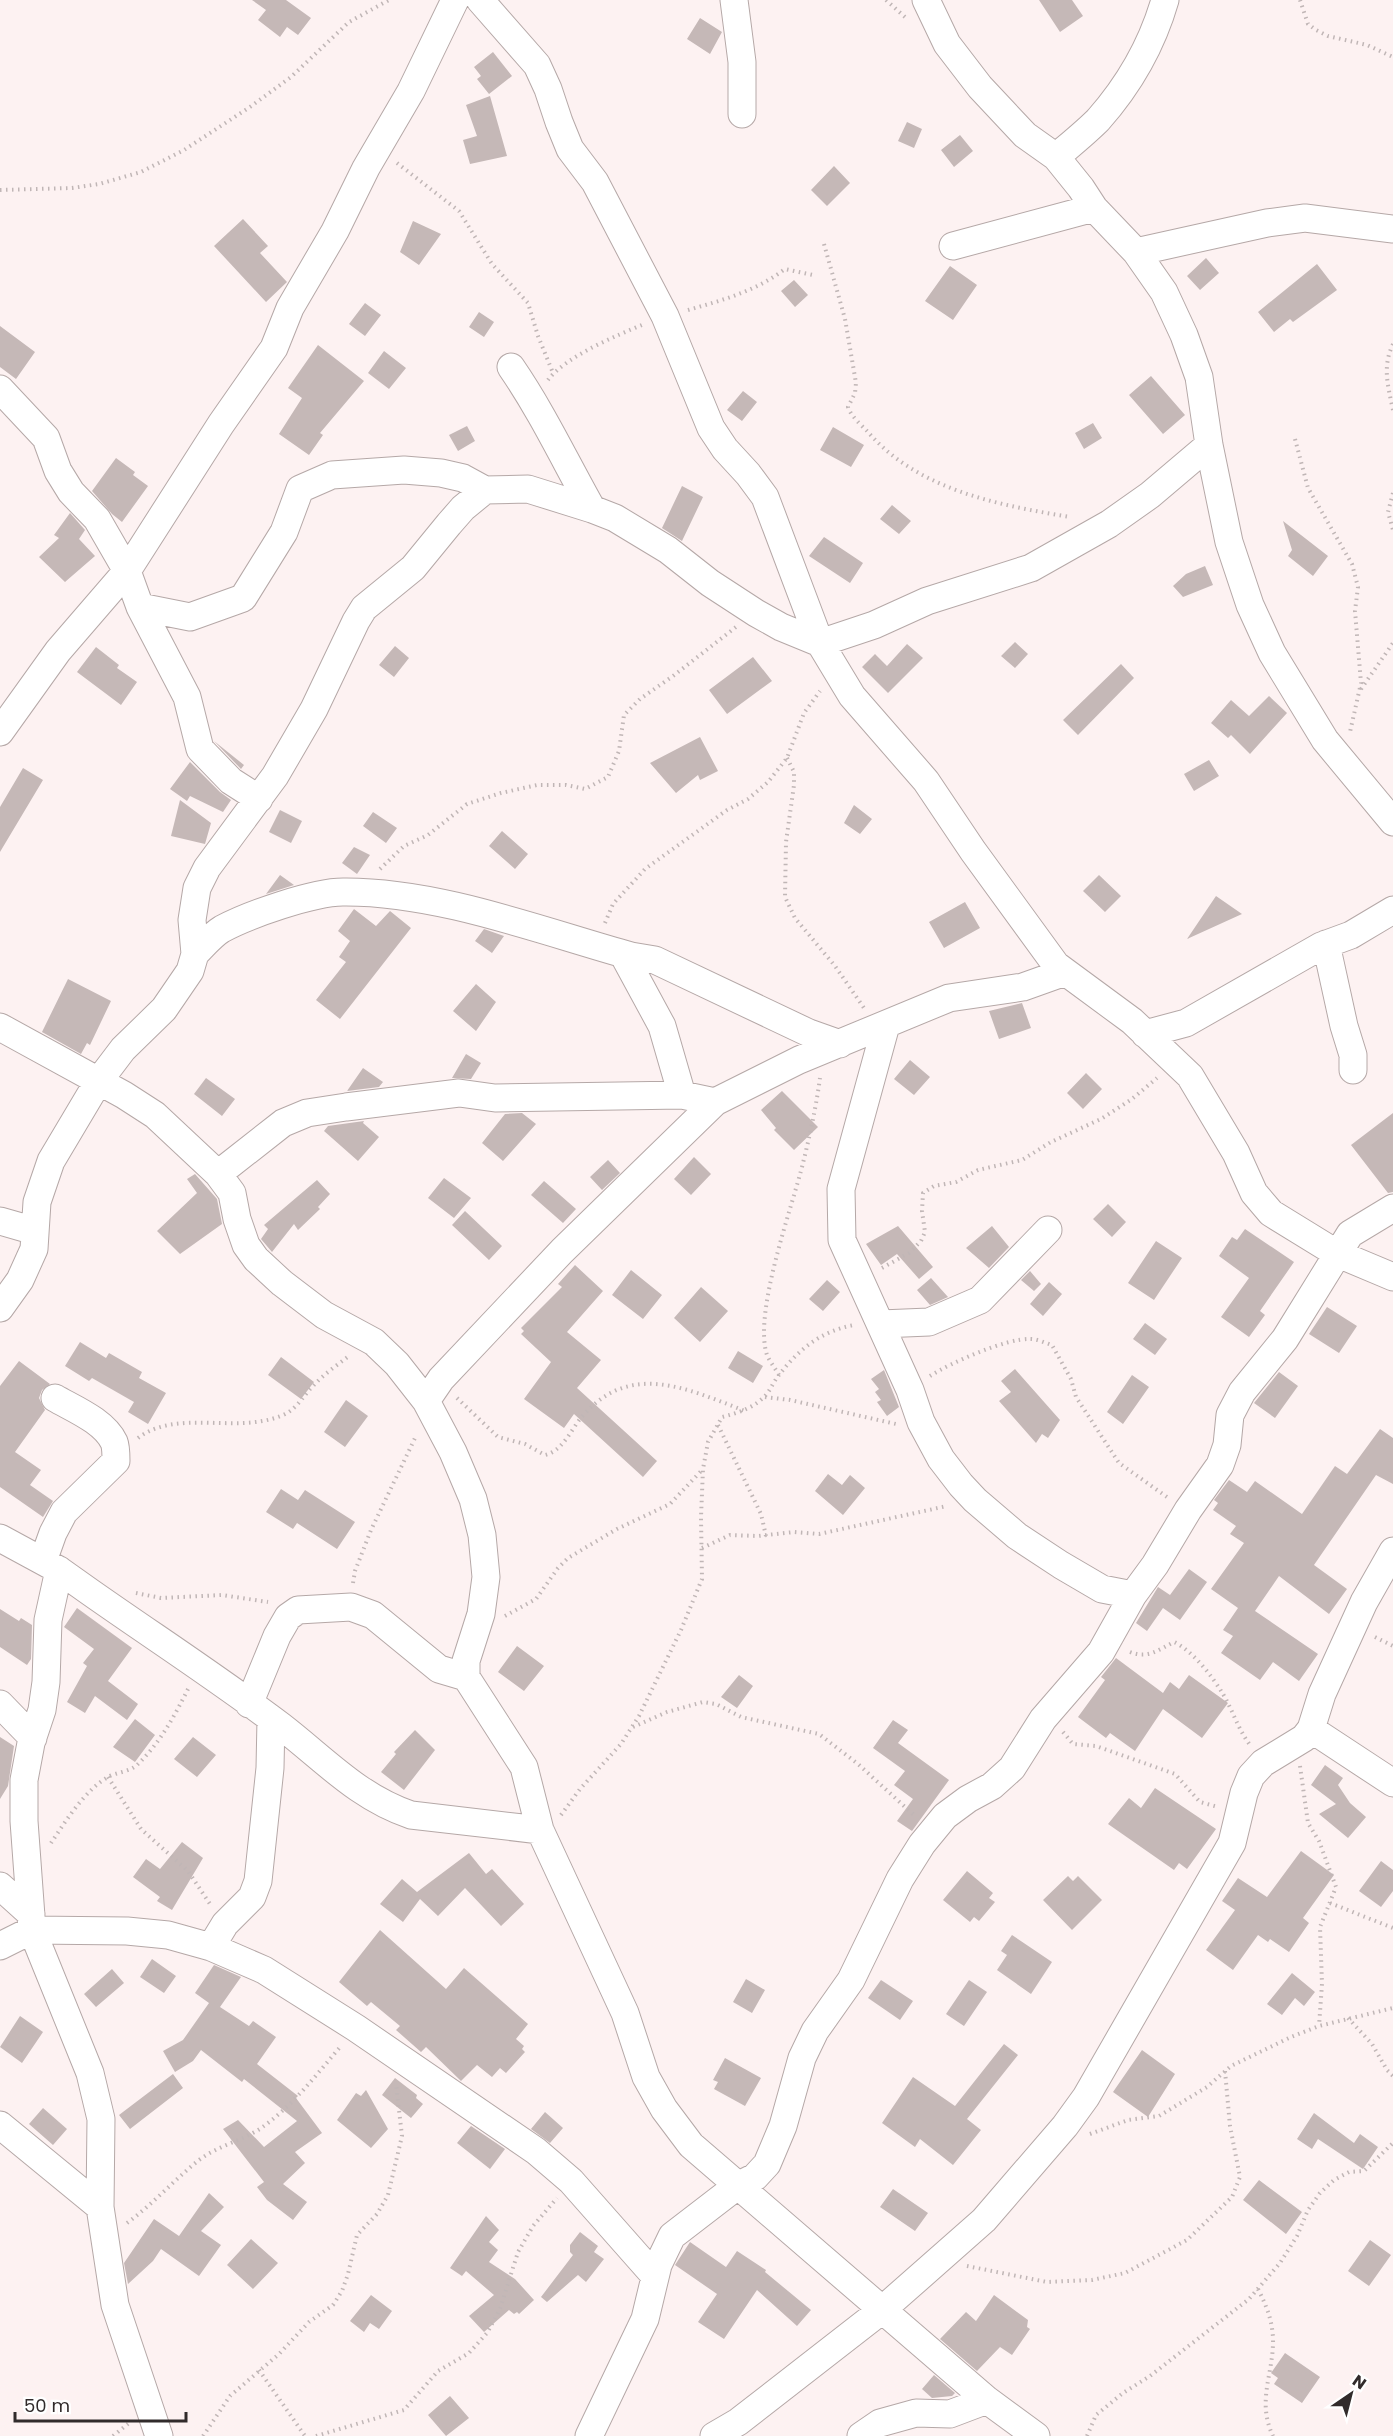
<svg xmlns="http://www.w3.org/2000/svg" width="1393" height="2436" font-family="Poppins,sans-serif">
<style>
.building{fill:#c5b8b7}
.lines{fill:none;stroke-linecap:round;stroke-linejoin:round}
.street-casing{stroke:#b5a8a7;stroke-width:29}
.path{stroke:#c0b6b6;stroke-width:4;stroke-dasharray:1.5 4.5;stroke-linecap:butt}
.street{stroke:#fff;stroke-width:27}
</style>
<rect width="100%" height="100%" fill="#fdf2f2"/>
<!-- building -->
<path class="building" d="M252,0H286L311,18L298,35L287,27L280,37L258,20L266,10Z
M1039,0H1072L1083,16L1060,32Z
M700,18L722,32L710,54L687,39Z
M493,52L512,76L489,94L477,79L481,76L474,67Z
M490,96L507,156L470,164L463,140L477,136L466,105Z
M907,122L922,129L914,148L898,141Z
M960,135L973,151L954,167L941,150Z
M834,166L850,183L827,206L811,190Z
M243,219L268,246L260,253L287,282L266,302L214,246Z
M413,221L441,234L419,265L400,252Z
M1206,258L1219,273L1200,290L1187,276Z
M1317,264L1337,290L1293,322L1290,319L1274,332L1258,312Z
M950,266L977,285L953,320L925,301Z
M794,280L808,295L795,307L781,291Z
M365,303L381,315L365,336L349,324Z
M479,312L494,322L484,337L469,327Z
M0,326L35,352L16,379L0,367Z
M318,345L364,381L320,433L323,435L309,455L279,434L302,398L288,388Z
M384,351L406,368L389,389L368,373Z
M1151,376L1185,415L1163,434L1129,395Z
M743,391L757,402L742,421L727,410Z
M1093,423L1102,438L1084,449L1075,433Z
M467,426L475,441L458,451L449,435Z
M833,427L864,445L851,467L820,450Z
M116,458L135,472L133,475L148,486L122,522L112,514L92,491Z
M682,486L703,497L682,541L662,528Z
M892,505L911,521L899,534L880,519Z
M70,513L85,530L79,539L95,556L65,582L39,557L59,538L54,535Z
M1283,521L1328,556L1313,576L1288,556L1292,550Z
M824,537L863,563L850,583L809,556Z
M1205,566L1213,585L1183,597L1173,586L1186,574Z
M1015,642L1028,654L1015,668L1001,656Z
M907,644L923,658L888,693L862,667L875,654L887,666Z
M395,646L409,658L394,677L379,665Z
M96,647L119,665L117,668L137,682L121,705L77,672Z
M753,657L772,681L727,714L709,690Z
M1121,664L1134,678L1078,735L1063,720Z
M1269,696L1287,713L1250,754L1231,735L1228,738L1211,723L1231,700L1249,716Z
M700,737L718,771L700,780L698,775L676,793L650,763Z
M214,741L244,765L241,769Z
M1209,760L1219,776L1194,791L1184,774Z
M190,762L220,792L231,800L223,812L190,796L187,801L170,789Z
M23,768L43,780L0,852V807Z
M180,800L211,823L205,844L171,836Z
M854,805L872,819L860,834L844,823Z
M280,810L302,821L291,843L269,832Z
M373,812L397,828L386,843L363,826Z
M502,831L528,854L515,869L489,846Z
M354,847L370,855L357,874L342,863Z
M280,875L294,885L266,894Z
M1099,875L1121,896L1105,912L1083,891Z
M1216,896L1242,914L1187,939Z
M965,902L980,928L944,948L929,922Z
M354,909L376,926L390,911L411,928L340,1019L316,1000L346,962L339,957L350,941L338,931Z
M484,929L504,936L492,953L475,941Z
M68,979L111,1001L90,1045L87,1043L81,1054L42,1032Z
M476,984L496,1002L476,1031L453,1011Z
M1022,1003L1031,1028L999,1039L989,1011Z
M466,1054L481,1063L471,1079L452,1078Z
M910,1060L930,1077L914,1095L894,1079Z
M363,1068L383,1082L379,1087L347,1091Z
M1086,1073L1102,1089L1083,1109L1067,1093Z
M206,1078L235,1099L222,1116L194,1094Z
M782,1091L818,1127L794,1150L774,1130L776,1128L761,1110Z
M522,1113L536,1124L503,1161L482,1143L505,1114Z
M1393,1113V1192L1388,1193L1351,1145Z
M364,1121L363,1123L379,1137L358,1161L324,1131L328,1126Z
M694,1157L711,1174L691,1195L674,1179Z
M608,1160L620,1173L602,1190L590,1177Z
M195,1174L217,1199L222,1224L180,1254L157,1231L197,1193L187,1179Z
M444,1178L471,1198L454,1218L428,1198Z
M317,1180L330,1194L318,1207L320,1209L298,1230L294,1224L272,1252L261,1239L268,1229L264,1225Z
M544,1181L576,1209L563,1223L531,1195Z
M1108,1204L1126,1222L1112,1237L1093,1219Z
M465,1211L502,1246L489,1260L452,1225Z
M898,1226L933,1267L919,1279L897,1254L881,1265L866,1244Z
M992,1226L1009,1247L989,1268L966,1248Z
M1245,1229L1294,1262L1260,1311L1265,1315L1249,1337L1221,1317L1249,1278L1219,1256L1232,1237L1237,1240Z
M1156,1241L1182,1258L1154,1300L1128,1283Z
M575,1265L603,1291L567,1332L601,1360L577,1388L657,1461L643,1477L574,1414L564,1428L524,1399L551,1362L521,1334L524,1331L521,1328L562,1287L558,1284Z
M631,1270L662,1295L643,1319L612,1295Z
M1030,1271L1041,1284L1034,1291L1021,1280Z
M931,1278L948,1297L930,1305L917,1290Z
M827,1280L840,1292L823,1311L809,1299Z
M1049,1282L1062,1294L1043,1316L1030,1304Z
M701,1287L728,1311L700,1342L674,1318Z
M1327,1307L1357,1326L1339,1353L1309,1334Z
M1145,1323L1167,1339L1155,1355L1133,1339Z
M80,1342L106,1358L109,1353L142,1372L139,1378L166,1393L148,1424L128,1412L134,1402L92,1378L89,1381L65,1366Z
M738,1351L763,1366L753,1383L728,1368Z
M281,1357L314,1382L301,1399L268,1375Z
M19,1361L50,1384L42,1390L39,1398L45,1410L15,1452L41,1470L30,1485L53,1501L43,1517L0,1487V1386Z
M1015,1369L1060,1420L1048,1438L1042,1434L1036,1443L999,1401L1011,1392L1001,1381Z
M884,1370L899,1407L887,1416L877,1402L881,1400L875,1392L879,1389L871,1379Z
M1279,1372L1298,1386L1275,1418L1254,1403Z
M1132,1375L1149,1387L1123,1424L1107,1412Z
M346,1400L368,1416L345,1447L324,1432Z
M1380,1429L1393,1438V1484L1376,1475L1314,1565L1347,1589L1329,1614L1279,1576L1255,1611L1318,1654L1299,1681L1273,1662L1260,1680L1221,1653L1233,1636L1223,1630L1238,1608L1211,1589L1244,1543L1230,1534L1236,1526L1213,1510L1218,1503L1214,1500L1229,1480L1247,1492L1255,1481L1302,1514L1335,1466L1347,1474Z
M828,1474L842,1485L850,1475L865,1488L843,1515L815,1491Z
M281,1489L298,1500L305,1490L355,1522L337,1549L297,1523L293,1529L266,1512Z
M1189,1569L1207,1582L1180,1620L1163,1608L1147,1631L1136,1623L1158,1587L1170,1595Z
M77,1608L132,1648L108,1681L138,1704L127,1720L95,1696L85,1713L67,1702L87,1666L83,1663L94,1649L64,1627Z
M0,1609L19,1621L21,1618L32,1625L31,1659L27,1665L0,1647Z
M517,1646L544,1666L524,1691L498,1672Z
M1116,1658L1163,1693L1170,1682L1179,1689L1189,1675L1228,1703L1202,1738L1163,1709L1135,1751L1110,1733L1106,1738L1078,1717L1105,1680L1101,1677Z
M739,1675L753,1686L737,1708L721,1697Z
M135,1719L155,1735L135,1762L113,1747Z
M893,1720L908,1730L898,1743L949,1780L912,1831L897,1821L913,1799L894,1785L905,1771L873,1748Z
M415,1730L435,1750L404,1790L381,1772L396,1754L394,1752Z
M0,1737L14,1746L8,1786L0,1799Z
M193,1737L216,1755L197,1777L174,1759Z
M1325,1765L1343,1778L1338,1785L1350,1803L1366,1817L1348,1838L1319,1814L1336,1804L1311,1785Z
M1155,1788L1216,1829L1187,1869L1179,1863L1174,1870L1108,1824L1129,1798L1141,1808Z
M182,1842L203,1858L172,1910L157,1901L160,1897L133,1877L146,1859L160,1869Z
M1301,1851L1334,1875L1303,1918L1309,1923L1289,1952L1270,1939L1268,1942L1258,1935L1233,1970L1206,1950L1235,1910L1222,1901L1238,1878L1267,1897Z
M469,1853L486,1874L492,1869L524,1904L501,1926L465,1888L438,1916L420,1899L403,1922L380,1904L402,1879L417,1892Z
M1381,1861L1393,1870V1891L1381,1907L1359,1891Z
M967,1871L993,1893L989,1898L995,1902L979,1921L974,1917L970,1922L943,1900Z
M1068,1876L1073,1881L1078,1876L1102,1900L1072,1930L1043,1900Z
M380,1930L446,1989L464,1968L528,2024L516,2039L524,2046L522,2049L525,2052L506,2073L500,2068L492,2077L477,2065L461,2081L426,2047L421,2052L396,2030L400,2026L371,2002L367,2006L339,1982Z
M1012,1935L1052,1962L1031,1994L997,1970L1007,1955L1001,1951Z
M152,1959L176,1976L164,1993L140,1977Z
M214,1965L241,1977L220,2007L249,2026L253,2021L276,2037L257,2064L298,2096L296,2098L322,2133L295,2152L305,2163L283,2184L307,2202L293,2220L267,2200L257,2187L264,2182L223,2129L238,2120L264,2147L297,2121L244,2079L242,2082L201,2050L193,2061L175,2072L163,2051L183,2040L209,2003L195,1993Z
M112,1969L124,1983L96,2007L84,1994Z
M1292,1973L1315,1992L1304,2006L1295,1998L1282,2015L1267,2004Z
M746,1979L765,1990L752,2013L733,2002Z
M881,1980L913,2001L900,2020L868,1998Z
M969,1980L987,1992L964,2026L946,2014Z
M20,2016L43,2032L22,2063L0,2047Z
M1004,2044L1018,2055L967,2119L981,2130L953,2165L920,2139L915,2147L882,2123L913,2077L955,2106Z
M1142,2050L1175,2074L1148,2117L1113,2092Z
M725,2058L761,2078L745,2106L714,2089L718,2082L713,2080Z
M173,2074L183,2088L130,2129L119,2115Z
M395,2078L417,2095L416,2098L423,2104L411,2118L382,2095Z
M366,2090L388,2129L371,2148L337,2120L356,2093L361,2096Z
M43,2108L67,2129L53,2145L29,2124Z
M545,2112L563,2128L550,2143L531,2129Z
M1314,2113L1354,2143L1360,2134L1378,2147L1363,2169L1318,2139L1312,2149L1297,2139Z
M471,2126L505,2149L490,2169L457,2143Z
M1259,2180L1302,2212L1286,2234L1243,2200Z
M893,2189L928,2213L915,2231L880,2207Z
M209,2193L224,2207L201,2231L221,2245L199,2276L161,2249L153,2261L128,2284L124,2263L154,2219L179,2236Z
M486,2216L499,2230L489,2242L498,2250L489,2262L515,2279L534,2300L519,2314L517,2312L514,2314L509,2310L484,2332L469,2316L494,2295L466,2271L462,2276L450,2268Z
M580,2232L598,2246L594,2252L604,2259L586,2282L578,2275L547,2302L541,2297L573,2255L570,2252V2245Z
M251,2239L278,2263L253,2289L227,2265Z
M1370,2240L1391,2255L1369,2286L1348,2271Z
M690,2242L726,2267L737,2251L766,2270L765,2272L811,2310L797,2326L757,2290L724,2339L698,2322L717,2294L675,2265Z
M371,2295L392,2311L379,2329L370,2323L364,2332L350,2321Z
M994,2295L1028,2320L1027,2327L1030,2329L1012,2355L1000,2347L977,2371L940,2339L966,2312L976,2321Z
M1285,2353L1320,2377L1302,2403L1274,2384L1278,2378L1271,2373Z
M934,2375L955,2393L952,2396L932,2398L922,2389Z
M450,2396L469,2418L446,2436L428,2415Z"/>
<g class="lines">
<defs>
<path id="street" d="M480,0L537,65L548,89L559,122L570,149L595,182L665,316L711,428L725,449L748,474L765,497L820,643L852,696L926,781L973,851L1056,965L1132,1021L1190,1076L1236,1153L1254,1193L1271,1213L1336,1253L1393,1277
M734,0L742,62V114
M926,0L947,44L980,87L1025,135L1056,157L1081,188L1094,208L1136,252L1164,292L1184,335L1199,377L1209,445L1229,542L1250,605L1272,653L1325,740L1393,822
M1056,157C1070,145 1085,133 1098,120C1129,85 1152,45 1165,0
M953,246L1094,208
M1136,252L1267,223L1305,218L1393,229
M511,367C542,412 565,461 592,509
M0,389L46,438L58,471L71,492L97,519L127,571L140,607L187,697L200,749L231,781L259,799
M140,607L190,617L243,598L284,532L300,489L332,475L404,470L441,473L463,478L485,490L528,489L592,509L615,518L668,550L710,583L756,613L781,627L820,643L874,625L927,601L1031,568L1109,524L1150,495L1209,445
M0,732L58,651L127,571L221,424L274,348L290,308L335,231L366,168L411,91L455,0
M1326,944L1344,1026L1353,1055V1070
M195,954C203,946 212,935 222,929C248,915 313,892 343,892C437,891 541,931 631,956L655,960L809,1033L840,1044
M623,954L662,1026L682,1095
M886,1025L841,1189L842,1240L910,1390L921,1422L941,1459L961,1485L975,1500L1017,1536L1061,1565L1102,1589L1133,1595
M0,1027L124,1095L155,1115L218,1174L232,1193L237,1219L246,1245L256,1259L282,1283L324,1315L374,1342L397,1364L426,1401L453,1452L473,1499L482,1535L486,1577L481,1614L466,1661V1677L524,1767L540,1830L625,2013L646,2077L664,2109L691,2145L987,2400L1036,2436
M1145,1034L1186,1023L1321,946L1351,935L1393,910
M218,1174L283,1123L307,1113L346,1107L459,1093L495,1098L682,1095L715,1102
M0,1221L35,1231
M0,1308L20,1280L34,1249L37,1202L51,1161L98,1082L123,1049L164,1009L190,971L195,954L192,920L197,888L207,868L275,776L314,709L356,621L364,608L413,568L449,524L463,508L485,490
M881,1324L929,1322L980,1300L1048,1230
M426,1401L441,1379L562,1251L715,1102L799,1060L949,998L1023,987L1065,972
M0,1538L59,1570L90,1592C154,1637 219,1679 281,1726C325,1760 358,1797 411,1815L540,1830
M43,1561L53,1533L64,1512L116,1461C116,1455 116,1447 114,1442C104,1421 74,1409 55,1398
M59,1570L48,1620L46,1682L42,1710L31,1743L24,1780V1821L32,1930L90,2073L101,2119L100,2207L115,2305L159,2436
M0,1704L33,1738
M249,1704L277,1636L288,1617L298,1610L351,1607L373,1615L439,1669L466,1677
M1311,1729L1393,1783
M0,1886L31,1914
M0,1946L32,1930L127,1931L168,1935L211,1947L264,1970L356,2028L536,2151L571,2181L654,2275
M211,1947L225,1924L252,1897L258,1881L270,1768L271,1719
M0,2125L100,2207
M589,2436L645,2319L658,2265L672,2236L737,2186L755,2177L767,2164L783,2126L802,2058L815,2031L851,1980L900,1879L922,1844L945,1816L968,1799L992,1786L1012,1768L1043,1719L1101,1652L1133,1595L1155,1565L1188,1510L1220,1465L1227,1445L1230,1415L1242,1392L1285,1339L1350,1234L1393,1208
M714,2436L738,2422L882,2310L984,2220L1065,2126L1086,2097L1232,1843L1244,1793L1251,1776L1263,1763L1304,1738L1311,1729L1322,1694L1364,1602L1393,1551
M861,2436L880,2423L916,2413L950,2414L987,2400"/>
</defs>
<!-- street casing -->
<use href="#street" class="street-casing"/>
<!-- path -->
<path class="path" d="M886,0L906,18
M1300,0L1308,24L1316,30L1328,36L1367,45L1393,57
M397,163L459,211L492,264L528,303L538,336L553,373
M0,190L72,188L99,184L141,172L184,150L250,107L291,77L349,22L389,0
M824,244L845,319L856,383L855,393L848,407C851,416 861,425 868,432C918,490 998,505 1070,517
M688,310C723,300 756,291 785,269L813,275
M1393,344C1382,367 1388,386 1393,410
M548,380C566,356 616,336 644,324
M1295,439L1308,488L1352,564L1358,587L1355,611L1361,683L1350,732
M1393,493L1388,512L1393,530
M1361,689L1393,643
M787,758L794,772V785L786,842L785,897L795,918L835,966L864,1008
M380,869L404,846L428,835L467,804L501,793L537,785H566L585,789L608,777L619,751L624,715L640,699L673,676L736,627
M605,923L613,904L645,869L727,810L748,799L768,782L787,758L804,713L820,691
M882,1268L909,1253L921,1241L925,1232L922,1211L923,1193L934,1186L956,1182L978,1170L1022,1160L1051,1142L1101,1119L1132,1099L1157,1078
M779,1375C775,1368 770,1362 767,1355C753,1313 792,1208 803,1163C810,1135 816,1107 820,1078
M930,1376C950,1363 1007,1338 1030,1339C1038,1339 1045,1343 1052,1345L1071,1379L1076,1397L1119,1463L1167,1497
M765,1397L790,1400L896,1424
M457,1398L498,1437L525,1444L545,1455C562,1451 570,1432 580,1419C628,1360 686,1388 745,1411
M718,1425L761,1514L766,1536
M138,1438C178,1408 237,1435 283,1415C297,1409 303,1396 313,1386C323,1375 337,1365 349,1356
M702,1548L730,1535L758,1536L794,1532L819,1534L947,1506
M353,1583L355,1571L371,1530L416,1436
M136,1593L161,1598L222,1595L268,1602
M505,1616L536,1599L558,1568L568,1558L617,1529L670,1504L703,1469
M1375,1637L1393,1646
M1130,1652C1148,1659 1158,1650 1174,1642C1193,1651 1212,1676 1223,1694C1233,1711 1238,1729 1250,1745
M633,1727L667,1712L703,1702L716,1704L741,1717L819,1734L858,1764L916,1817
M1063,1732L1073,1744L1096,1746L1175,1774L1200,1802L1218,1807
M1300,1766L1308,1823L1319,1841L1336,1887L1320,1927L1322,1984L1319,2026
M108,1777L141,1829L188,1871L210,1904
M561,1815L580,1789L621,1744L639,1716L681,1630L702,1579L701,1517L703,1469L708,1442L722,1417C737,1413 751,1409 763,1398C770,1392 773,1382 779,1375C799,1349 821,1331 854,1325
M51,1843C65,1822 85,1790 108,1777C117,1772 129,1772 137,1765C160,1743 174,1717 188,1689
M1330,1903L1393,1928
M1348,2018L1372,2044L1387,2070L1393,2076
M1090,2134L1128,2120L1159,2116L1207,2087L1231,2066L1291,2037L1319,2026L1393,2008
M127,2223C153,2204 174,2180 199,2160C219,2145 245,2140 264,2126C294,2104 317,2074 341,2046
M967,2266L1047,2282L1092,2280L1125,2273L1187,2240L1232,2197L1240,2177L1230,2126L1225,2071
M1258,2289C1266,2305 1272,2319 1273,2338C1274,2374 1256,2400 1273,2436
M259,2370L305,2436
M113,2436L129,2423
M203,2436L230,2396L279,2354L309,2322L333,2305L342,2291L348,2274L357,2235L377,2214L388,2195L402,2136L396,2084
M316,2436L404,2410L438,2371L469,2353L487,2333L500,2309L518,2252L533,2226L557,2198
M1087,2436L1096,2415L1123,2393L1150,2376L1249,2299L1280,2263L1297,2236L1308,2210L1320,2193L1334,2180L1349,2172L1364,2171L1393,2143"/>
<!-- street -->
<use href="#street" class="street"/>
</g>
<!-- north arrow -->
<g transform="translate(1351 2394) rotate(35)" stroke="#ffffff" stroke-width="4.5" paint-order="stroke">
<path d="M0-4.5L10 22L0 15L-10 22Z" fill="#312b2b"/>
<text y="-9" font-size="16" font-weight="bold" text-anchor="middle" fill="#312b2b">N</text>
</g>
<!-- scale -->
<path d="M15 2412v9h171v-9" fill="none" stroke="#312b2b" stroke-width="3"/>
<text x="24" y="2412" font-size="18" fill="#312b2b" stroke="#ffffff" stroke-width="4.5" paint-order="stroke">50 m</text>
</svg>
